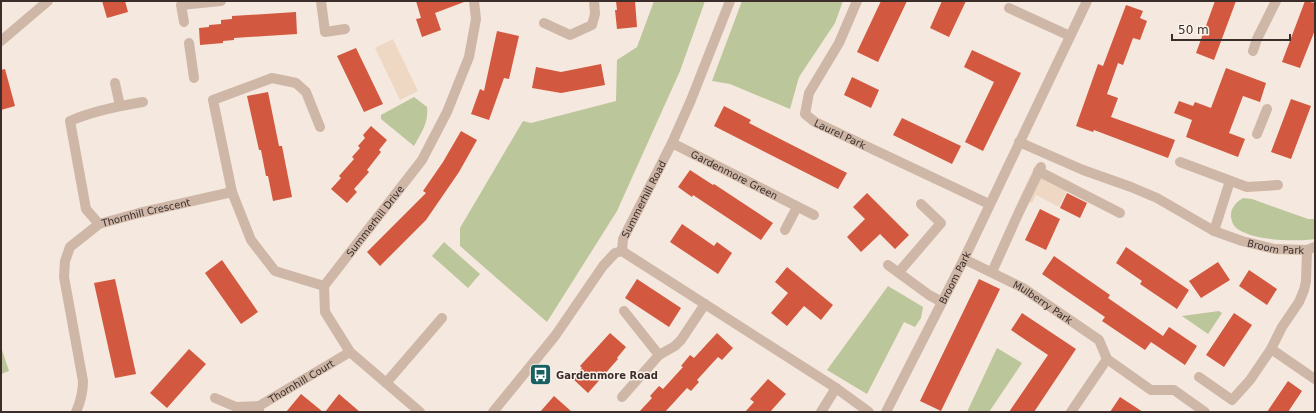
<svg xmlns="http://www.w3.org/2000/svg" width="1316" height="413" font-family="'DejaVu Sans',sans-serif">
<style>
.green{fill:#bbc69b}
.plaza{fill:#eed8c3}
.building{fill:#d2583f}
.lines{fill:none;stroke-linecap:round;stroke-linejoin:round}
.street{stroke:#cfb7a8;stroke-width:10}
.labels{text-anchor:middle;stroke-width:3;stroke-linejoin:round;paint-order:stroke}
.street-label{font-size:10px;fill:#3b2d29;stroke:#fcf3eb}
.poi-label{font-size:10px;font-weight:bold;fill:#3b2d29;stroke:#fcf3eb;text-anchor:start}
</style>
<rect width="100%" height="100%" fill="#f5e8de"/>
<!-- green -->
<path class="green" d="M654,1H705L680,71L617,211L547,322L460,246V228L523,121L531,123L616,101L617,60L637,47Z
M742,1H843L835,23L799,77L790,109L730,84L712,81Z
M414,97L427,107C429,122 421,133 414,146L381,119V115Z
M1243,198L1252,199L1308,219H1315V239C1297,242 1243,241 1233,224C1232,222 1232,220 1231,218C1230,209 1235,203 1243,198Z
M444,242L480,274L468,288L432,256Z
M888,286L923,307L921,318L915,327L904,322L867,394L827,370Z
M1219,311L1222,313L1208,334L1182,316Z
M1,347L9,371L1,374Z
M997,348L1022,363L989,412H967Z"/>
<!-- plaza -->
<path class="plaza" d="M393,39L418,91L400,100L375,48Z
M1036,164L1071,182L1059,207L1036,195L1032,203L1020,197Z"/>
<!-- building -->
<path class="building" d="M102,1H125L128,12L107,18Z
M416,1H463L464,2L435,13L441,30L422,37L416,19L421,18Z
M616,1H635L637,27L617,29L615,10H617Z
M881,1H907L878,62L857,52Z
M942,1H966L949,37L930,28Z
M1215,1H1236L1214,60L1196,53Z
M1305,1L1315,3V30L1300,68L1282,62Z
M1126,5L1143,11L1140,18L1147,21L1140,40L1133,38L1123,65L1118,63L1107,94L1118,98L1111,117L1175,140L1168,158L1094,130L1093,132L1076,126L1098,64L1103,66Z
M296,12L297,34L234,38V40L223,41V43L200,45L199,28L209,27V25L221,24V20L232,19V16Z
M497,31L519,36L509,79L504,78L489,120L471,114L480,89L484,91Z
M356,48L383,104L364,112L337,56Z
M972,50L1021,73L983,151L965,142L994,82L964,67Z
M601,64L605,85L561,93L532,88L536,67L561,72Z
M1226,68L1266,83L1260,102L1243,96L1229,133L1245,139L1238,157L1186,137L1192,120L1174,113L1179,101L1193,106L1195,102L1211,108Z
M5,69L15,106L1,110V70Z
M852,77L879,90L871,108L844,95Z
M268,92L279,146H282L292,197L273,201L268,176H266L261,150H259L247,96Z
M1291,99L1311,106L1291,159L1271,152Z
M724,106L751,120L749,123L847,173L838,189L714,126Z
M902,118L961,146L952,164L893,135Z
M371,126L387,140L379,150L381,152L367,170L369,172L354,189L357,192L347,203L331,189L341,178L339,176L354,159L352,157L360,148L358,146L365,138L363,135Z
M461,131L477,140L459,172L426,220L380,266L367,252L426,193L423,191L443,162Z
M690,170L713,185L714,184L773,223L761,240L693,195L692,197L678,187Z
M867,193L909,235L895,249L880,234L861,252L847,237L865,219L853,207Z
M1067,193L1087,203L1080,218L1060,208Z
M1040,209L1060,219L1046,250L1025,240Z
M682,224L714,246L717,242L732,253L718,274L670,242Z
M1126,247L1189,290L1177,309L1140,284L1142,281L1116,263Z
M1054,256L1110,295L1108,298L1163,336L1169,327L1197,346L1185,365L1151,342L1145,350L1102,321L1105,317L1042,274Z
M222,260L258,312L241,324L205,273Z
M1218,262L1230,280L1201,298L1189,281Z
M787,267L833,305L821,320L804,306L787,326L771,313L788,293L775,282Z
M1249,270L1277,289L1267,305L1239,286Z
M115,279L136,374L115,378L94,283Z
M637,279L681,308L669,327L625,298Z
M979,279L1000,289L941,411L920,401Z
M1022,313L1076,349L1034,412H1009L1048,355L1011,330Z
M1234,313L1252,325L1224,367L1206,355Z
M610,333L626,347L617,358L618,359L588,393L572,378L582,368L580,366Z
M717,333L733,348L722,360L718,357L697,380L699,382L691,391L687,388L665,412H639L652,398L650,396L659,386L663,389L683,367L681,366L690,355L694,358Z
M189,349L206,364L167,408L150,393Z
M768,379L786,394L770,412H745L754,402L750,399Z
M1288,381L1302,391L1288,412H1267Z
M301,394L323,412H286Z
M339,394L360,412H325Z
M554,396L572,412H540Z
M1120,397L1143,412H1110Z"/>
<g class="lines">
<!-- street -->
<g class="street">
<path d="M321,1L325,32L345,29"/>
<path id="s1" d="M857,1L839,43L809,93L805,114L815,122L989,204"/>
<path d="M1009,8L1070,36"/>
<path d="M184,22L181,5L221,1"/>
<path d="M544,23L570,35L592,25L595,14L594,1"/>
<path d="M1,41L48,1"/>
<path d="M189,43L194,78"/>
<path d="M1253,51L1257,39L1276,1"/>
<path d="M115,83L120,106"/>
<path d="M1257,134L1267,109"/>
<path id="s2" d="M1019,142L1083,170L1131,187L1157,198L1214,231L1242,241L1275,249L1307,250L1315,247"/>
<path id="s3" d="M672,143L814,215"/>
<path d="M1180,162L1247,187L1278,185"/>
<path d="M1038,171L1120,213"/>
<path d="M232,192L213,100L272,78L296,83L306,92L320,127"/>
<path d="M99,224L86,209L70,121C93,111 118,106 143,102"/>
<path d="M785,230L797,207"/>
<path d="M1214,231L1230,181"/>
<path d="M622,251L836,388L869,412"/>
<path id="s4" d="M622,251L623,239L672,143L691,100L730,1"/>
<path id="s5" d="M964,259L1023,288L1099,340L1107,359"/>
<path d="M888,265L929,295L942,302"/>
<path d="M899,272L941,223L921,204"/>
<path d="M992,272L1019,212L1041,167"/>
<path d="M624,311L659,355"/>
<path d="M1271,349L1315,379"/>
<path d="M1199,377L1232,400L1250,380L1271,349L1282,327L1299,302L1304,290L1306,281L1307,250"/>
<path d="M386,383L442,318"/>
<path d="M622,397L659,355L675,346L681,340L705,304"/>
<path d="M215,398L236,407L259,406"/>
<path id="s6" d="M76,412C81,401 83,392 83,381L64,277L65,261L70,247L99,224L139,213L232,192L251,240L275,271L324,286"/>
<path id="s7" d="M259,412V406L350,352"/>
<path id="s8" d="M420,412L350,352L325,312L324,286L422,160L447,112L469,57L476,19L474,1"/>
<path d="M493,412L555,336L603,266L615,253L622,251"/>
<path d="M821,412L836,388"/>
<path id="s9" d="M886,412L964,259L1087,1"/>
<path d="M1071,412L1107,359L1151,390H1174L1205,412"/>
</g>
</g>
<!-- icons -->
<defs>
<symbol id="bus-square" viewBox="-11 -11 22 22"><rect x="-9" y="-9" width="18" height="18" rx="4" fill="#196161" stroke="#fcf3eb"/><path d="M-5-6H5V4H4V6H2V4H-2V6H-4V4H-5ZM-3.5-4V0h7V-4ZM-3.5 1.2v1.5H-2V1.2ZM2 1.2v1.5H3.5V1.2Z" fill="#fff"/></symbol>
</defs>
<g fill-rule="evenodd">
<use href="#bus-square" x="528" y="362" width="25" height="25"/>
</g>
<g class="labels">
<!-- street labels -->
<g class="street-label">
<text dy="4" stroke="none"><textPath href="#s1" startOffset="166">Laurel Park</textPath></text>
<text dy="4" stroke="none"><textPath href="#s3" startOffset="70">Gardenmore Green</textPath></text>
<text dy="4" stroke="none"><textPath href="#s4" startOffset="57">Summerhill Road</textPath></text>
<text dy="4" stroke="none"><textPath href="#s6" startOffset="254">Thornhill Crescent</textPath></text>
<text dy="4" stroke="none"><textPath href="#s8" startOffset="248">Summerhill Drive</textPath></text>
<text dy="4" stroke="none"><textPath href="#s2" startOffset="279">Broom Park</textPath></text>
<text dy="4" stroke="none"><textPath href="#s9" startOffset="151">Broom Park</textPath></text>
<text dy="4" stroke="none"><textPath href="#s5" startOffset="90">Mulberry Park</textPath></text>
<text dy="4" stroke="none"><textPath href="#s7" startOffset="55">Thornhill Court</textPath></text>
</g>
<!-- poi labels -->
<g class="poi-label">
<text x="556" y="379">Gardenmore Road</text>
</g>
</g>
<!-- border -->
<rect width="1316" height="413" fill="none" stroke="#3b2d29" stroke-width="4"/>
<!-- scale -->
<path d="M1172 34v6h118v-6" fill="none" stroke="#3b2d29" stroke-width="2"/>
<text x="1178" y="34" font-size="12" fill="#3b2d29" stroke="#fcf3eb" stroke-width="3" paint-order="stroke">50 m</text>
</svg>
